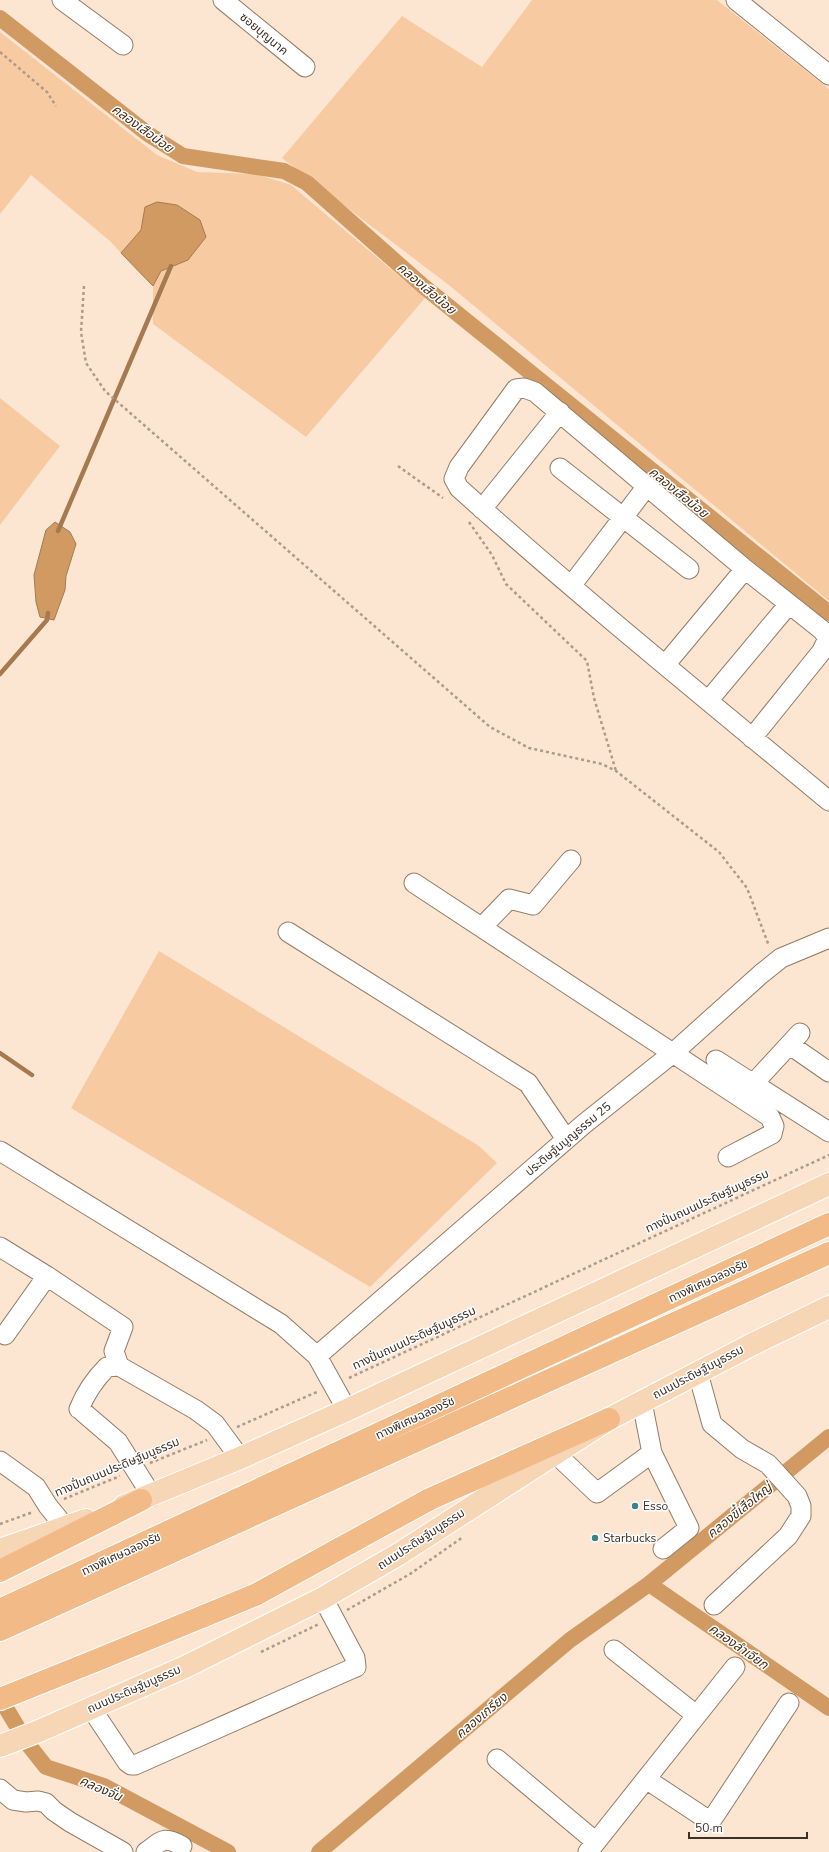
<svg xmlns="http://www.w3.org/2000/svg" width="829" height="1852" font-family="'Nunito Sans','Noto Sans Thai',sans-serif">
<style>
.green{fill:#f7caa1}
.water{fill:#d29a63;stroke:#a57a51}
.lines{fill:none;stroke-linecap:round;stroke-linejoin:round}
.stream{stroke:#a57a51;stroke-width:4.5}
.canal{stroke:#d29a63;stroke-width:16}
.minor-casing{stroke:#947b64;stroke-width:21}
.major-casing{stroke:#fff;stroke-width:24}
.highway-casing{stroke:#fff;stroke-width:24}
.path{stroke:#ac9a8b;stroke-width:2.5;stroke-dasharray:3 3;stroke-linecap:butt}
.minor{stroke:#fff;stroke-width:19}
.major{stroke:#f7d6b6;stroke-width:22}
.highway{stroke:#f2ba86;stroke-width:22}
.poi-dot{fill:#3b838a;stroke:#fff;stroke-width:1.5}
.labels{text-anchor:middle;stroke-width:3;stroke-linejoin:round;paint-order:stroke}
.street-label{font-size:12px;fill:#3b3026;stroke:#fff}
.poi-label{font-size:12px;fill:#3b3026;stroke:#fff;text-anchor:start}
.water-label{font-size:13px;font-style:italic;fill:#462e16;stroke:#fff}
</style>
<rect width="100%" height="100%" fill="#fce6d2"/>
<!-- green -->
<path class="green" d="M532,0H717L829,89V601L450,286L282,158L402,16L482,67Z
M0,32L157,155L197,172L256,174L291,185L425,298L306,437L153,324V286L161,271L188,260L145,207L141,230L121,253L111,242L31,175L0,214Z
M0,398L60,446L0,525Z
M159,951L479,1146L497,1163L370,1287L71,1108Z"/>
<!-- water -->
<path class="water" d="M157,202L177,205L200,220L206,237L188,260L161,271L153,286L121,253L141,230L145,207Z
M55,522L70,532L76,544L66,576L65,590L54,620L40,617L36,602L34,575L46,530Z"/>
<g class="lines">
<!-- stream -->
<path class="stream" d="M58,531L171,266
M0,674L47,620L48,613
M0,1053L32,1075"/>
<!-- canal -->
<path class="canal" d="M0,18L148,134L183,156L284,171L307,183L423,286L829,613
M649,1584L829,1708
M0,1698L27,1743L46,1767L104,1786L228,1852
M319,1852L570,1640L649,1584L829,1437"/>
<defs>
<path id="minor" d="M62,0L123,45
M223,0L305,67
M736,0L829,75
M560,468L689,569
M482,509L560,412
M571,586L647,486
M665,665L745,569
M708,701L789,604
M752,738L822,651L828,638L822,630L745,569L535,392L524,388L516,389L459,467L454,479L459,488C579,596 705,698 829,801
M414,883L770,1117L774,1126L772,1134L728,1157
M482,927L509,899L533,905L571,860
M288,932L528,1083L566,1139
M790,1045L829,1072
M716,1060L829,1132
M754,1083L800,1033
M0,1151L281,1324L317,1356L347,1410
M0,1247L47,1276
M5,1335L47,1276L123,1327L114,1351L119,1366
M317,1356L584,1124L673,1053L761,974L781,958L829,938
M698,1373L712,1424L742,1449L768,1464L797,1496L801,1506V1516L788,1536L714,1605
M642,1402L652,1453L689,1528L663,1549
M79,1409C86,1392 94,1380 107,1367L119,1366L196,1410L215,1424L240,1458
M83,1412L118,1442L152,1496
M556,1454L597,1493L652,1453
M0,1461L36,1487L48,1506L65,1527
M614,1650L696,1715
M91,1708L127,1762L131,1765H135L349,1670L356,1667L355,1658L323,1598
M497,1759L596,1842
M646,1779L708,1820L713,1818L789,1703
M0,1789L13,1800L26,1802L38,1801L46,1803L54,1811L70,1822L123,1852
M146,1852C162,1841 163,1835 182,1846
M588,1852L735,1667"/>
<path id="major" d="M124,1506L240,1458L347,1410L829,1184
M0,1550L86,1520
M0,1746L39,1731L185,1667L323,1598L399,1554L609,1419L753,1344L829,1307"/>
<path id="highway" d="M0,1571L141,1500
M0,1610L829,1224
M0,1630L829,1253
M0,1699L102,1658L255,1595L430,1499L609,1419"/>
</defs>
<!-- minor casing -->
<use href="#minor" class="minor-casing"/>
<!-- major casing -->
<use href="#major" class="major-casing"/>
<!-- highway casing -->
<use href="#highway" class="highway-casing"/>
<!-- path -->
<path class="path" d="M0,52L47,92L56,106
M84,286L81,332L86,363L105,391L490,727L529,748L602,764L616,771L719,852L747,888L769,946
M398,466L443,498
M469,522L492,555L506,584L587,661L594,698L616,771
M349,1378L829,1155
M237,1427L319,1391
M150,1463L207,1440
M64,1499L120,1476
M0,1524L33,1512
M347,1610L410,1574L463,1537
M261,1652L319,1624"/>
<!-- minor -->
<use href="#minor" class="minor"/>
<!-- major -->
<use href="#major" class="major"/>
<!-- highway -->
<use href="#highway" class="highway"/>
</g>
<!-- markers -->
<g class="poi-dot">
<circle cx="635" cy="1506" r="4"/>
<circle cx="595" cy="1538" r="4"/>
</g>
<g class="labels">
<!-- street labels -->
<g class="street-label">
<text transform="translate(264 34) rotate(40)" y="4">ซอยบุญนาค</text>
<text transform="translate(568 1139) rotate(-40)" y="4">ประดิษฐ์มนูญธรรม 25</text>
<text transform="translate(707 1201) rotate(-25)" y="4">ทางปั่นถนนประดิษฐ์มนูธรรม</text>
<text transform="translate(708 1281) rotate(-25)" y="4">ทางพิเศษฉลองรัช</text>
<text transform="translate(414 1338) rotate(-25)" y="4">ทางปั่นถนนประดิษฐ์มนูธรรม</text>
<text transform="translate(698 1372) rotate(-28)" y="4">ถนนประดิษฐ์มนูธรรม</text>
<text transform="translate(415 1418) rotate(-25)" y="4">ทางพิเศษฉลองรัช</text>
<text transform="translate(117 1467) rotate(-23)" y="4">ทางปั่นถนนประดิษฐ์มนูธรรม</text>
<text transform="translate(421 1539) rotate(-33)" y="4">ถนนประดิษฐ์มนูธรรม</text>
<text transform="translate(121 1554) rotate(-25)" y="4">ทางพิเศษฉลองรัช</text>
<text transform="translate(134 1689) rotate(-24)" y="4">ถนนประดิษฐ์มนูธรรม</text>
</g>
<!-- poi labels -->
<g class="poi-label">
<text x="643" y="1510">Esso</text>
<text x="603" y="1542">Starbucks</text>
</g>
<!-- water labels -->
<g class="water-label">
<text transform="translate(143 128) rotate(36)" y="5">คลองเสือน้อย</text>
<text transform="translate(427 288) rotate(40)" y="5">คลองเสือน้อย</text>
<text transform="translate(679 492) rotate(39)" y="5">คลองเสือน้อย</text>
<text transform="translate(739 1510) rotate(-39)" y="5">คลองขี้เสือใหญ่</text>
<text transform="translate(739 1646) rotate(35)" y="5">คลองลำเจียก</text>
<text transform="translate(481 1715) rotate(-40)" y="5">คลองเกรียง</text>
<text transform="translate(101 1788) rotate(23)" y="5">คลองจั่น</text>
</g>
</g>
<!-- scale -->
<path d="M689 1832v6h118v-6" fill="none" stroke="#3b3026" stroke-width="2"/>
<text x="695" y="1832" font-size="12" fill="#3b3026" stroke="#ffffff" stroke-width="3" paint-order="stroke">50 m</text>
</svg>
